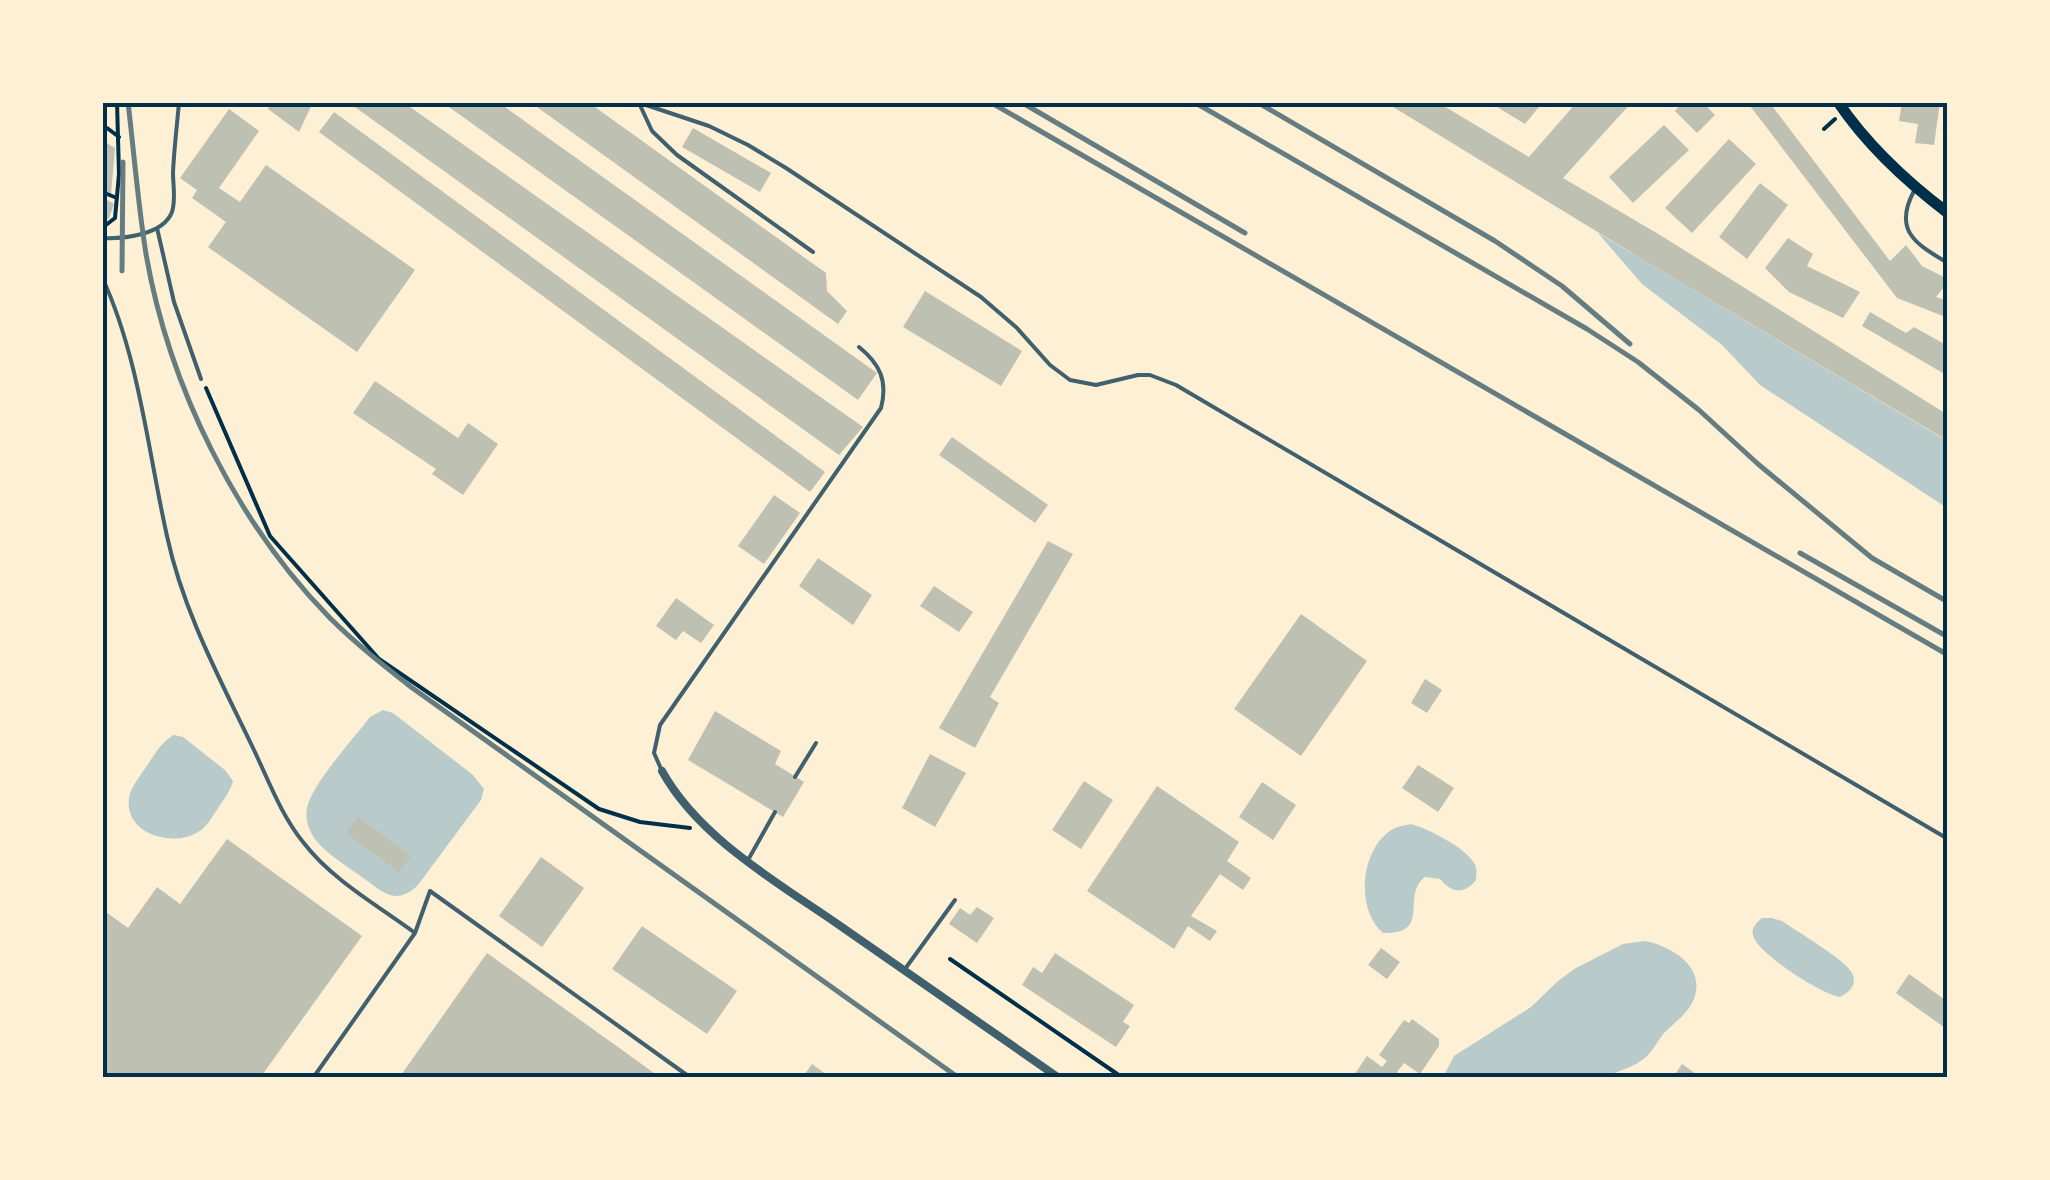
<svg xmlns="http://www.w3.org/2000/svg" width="2050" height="1180" font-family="'Playfair Display',serif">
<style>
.green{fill:#b9caca}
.building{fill:#bec0b2}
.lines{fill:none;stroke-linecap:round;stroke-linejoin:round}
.path{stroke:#003049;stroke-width:4}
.service{stroke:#3f606c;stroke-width:4}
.minor{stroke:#3f606c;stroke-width:8}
.secondary{stroke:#003049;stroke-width:11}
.rail{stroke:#657d81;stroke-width:5}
.neatline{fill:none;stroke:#003049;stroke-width:4}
</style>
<rect width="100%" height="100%" fill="#fdf0d5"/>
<!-- green -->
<path class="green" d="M1598,233L1947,441V508L1760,385L1722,345L1642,284Z
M383,710L393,713L473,775L484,789L481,800L418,885C410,893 401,898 390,895C380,892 371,883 363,878C341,861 301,842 307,808C311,785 355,737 370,717Z
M174,735L183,737L225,770L233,781C230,792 224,799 218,808C212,817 207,827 198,832C172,848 124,834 129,798C131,787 138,779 144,770C153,758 160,742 174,735Z
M1411,824C1427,828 1466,848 1474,863C1478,870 1476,873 1476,880C1464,895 1452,893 1440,879L1425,877C1400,896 1433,934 1383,933C1354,908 1361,845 1395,828C1399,826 1407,825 1411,824Z
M1762,918H1772L1782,921C1796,931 1846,960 1852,973C1858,985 1849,992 1840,997C1821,994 1762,956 1754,938C1750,929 1755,924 1762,918Z
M1645,941C1674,947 1709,969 1692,1003C1685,1016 1675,1022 1666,1031C1660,1037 1657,1044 1652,1050C1642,1065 1622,1070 1606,1076C1592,1080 1574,1078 1560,1078C1521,1078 1482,1078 1443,1077L1454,1056L1531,1007L1558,981L1576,968L1623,944Z"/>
<!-- building -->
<path class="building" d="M271,102H313L299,132L268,109Z
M348,102H403L863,427L839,455Z
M442,102H498L877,373L858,400Z
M530,102H588L826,273L827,291L847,311L838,324Z
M1385,102H1437L1529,157L1577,102H1632L1563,178L1660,235L1948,415V441L1645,261Z
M1489,102H1543L1525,124Z
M1683,102H1702L1715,115L1697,133L1675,111Z
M1747,102H1769L1890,261L1906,245L1922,266L1948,279V282L1936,297L1948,301V318L1897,298Z
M1902,102H1940L1934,145L1915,143L1918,124L1899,121Z
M229,109L259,131L219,188L240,202L266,165L415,270L357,352L208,247L226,222L192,198L197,190L180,178Z
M334,112L825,472L810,492L319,132Z
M1664,125L1689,150L1633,203L1609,177Z
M693,128L771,173L760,192L682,147Z
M1729,139L1756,164L1692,233L1665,208Z
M102,140L115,148L111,194L102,188Z
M1760,183L1788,205L1747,259L1719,237Z
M102,197L114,204L109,218L102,223Z
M1788,238L1813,254L1807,266L1860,292L1843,318L1789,292L1765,268Z
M925,291L1022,351L1001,386L903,327Z
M1870,312L1906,333L1914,327L1948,346V376L1862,326Z
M375,381L458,438L468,423L498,444L463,495L432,474L436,469L353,413Z
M952,437L1048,505L1035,523L939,455Z
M774,495L800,513L764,564L738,546Z
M1048,541L1073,554L990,697L999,703L975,748L939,728Z
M818,558L872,595L853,625L799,586Z
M934,586L973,612L959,632L920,606Z
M676,598L714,625L701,643L683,631L676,640L656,626Z
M1301,614L1367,661L1301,756L1234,709Z
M1425,679L1442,690L1427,713L1411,703Z
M715,711L781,751L775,764L804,782L783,817L688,760Z
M930,754L966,773L935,827L902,808Z
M1418,765L1454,788L1438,812L1402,788Z
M1084,781L1113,800L1081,849L1052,830Z
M1262,782L1296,805L1273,840L1239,817Z
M1157,786L1239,842L1227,861L1251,878L1243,890L1220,874L1191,916L1217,931L1210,941L1188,926L1174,949L1087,891Z
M358,817L411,856L399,872L346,833Z
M227,839L362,936L260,1078H102V909L128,928L157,887L180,904Z
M541,857L584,888L542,947L499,916Z
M977,907L994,918L977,943L949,924L960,908L970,915Z
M642,926L737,991L707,1034L612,969Z
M1381,948L1400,962L1387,979L1368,965Z
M487,953L661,1078H399Z
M1055,953L1134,1005L1123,1022L1130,1026L1116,1047L1022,985L1033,967L1042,973Z
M1909,974L1948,1002V1030L1896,993Z
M1412,1019L1439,1039V1046L1420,1074L1404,1063L1397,1072L1404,1078H1352L1367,1056L1382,1067L1387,1061L1379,1055L1404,1020L1409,1023Z
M812,1064L831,1078H802Z
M1682,1064L1702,1078H1673Z"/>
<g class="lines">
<!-- path -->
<path class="path" d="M107,128L119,137
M1824,129L1835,119
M102,192L117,198
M102,228L115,218L119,174L117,102
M206,388L270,536L379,659L599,809L640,822L690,828
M950,959L1123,1078"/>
<!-- service -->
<path class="service" d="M637,102L709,126L748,145L786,168L981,297L1017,328L1050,365L1070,380L1096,385L1138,375H1150L1176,385L1948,839
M639,103L652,131L677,155L813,252
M1914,191C1893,230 1915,244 1948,263
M157,228L174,302L201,379
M102,238C124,239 163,235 172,212C176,200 173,185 173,173C174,149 177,126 179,102
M102,277C139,357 148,451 167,536C183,611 220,679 253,748C268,779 281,815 303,842C332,880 377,905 415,933L313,1078
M662,771L654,753L660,725L881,408C888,381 880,364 859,347
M795,777L816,743
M748,860L775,812
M415,933L430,891L691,1078
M905,969L955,900"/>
<!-- minor -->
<path class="minor" d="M662,771C699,838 777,882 839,925C912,976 985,1027 1059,1078"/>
<!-- secondary -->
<path class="secondary" d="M1838,102C1867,145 1907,182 1948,213"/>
<!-- rail -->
<path class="rail" d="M128,102C134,153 138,204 146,254C169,386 236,522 330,618C355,643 383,665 411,687L959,1078
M990,102L1948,655
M1021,102L1245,233
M1194,102L1587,329L1638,362L1699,410L1758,464L1872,558L1948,602
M1257,102L1495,241L1562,286L1630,344
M122,271L123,162
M1800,553L1948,637"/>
</g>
<!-- border -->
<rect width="2050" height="1180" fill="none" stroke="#fdf0d5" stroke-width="210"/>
<rect x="105" y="105" width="1840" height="970" class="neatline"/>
</svg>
